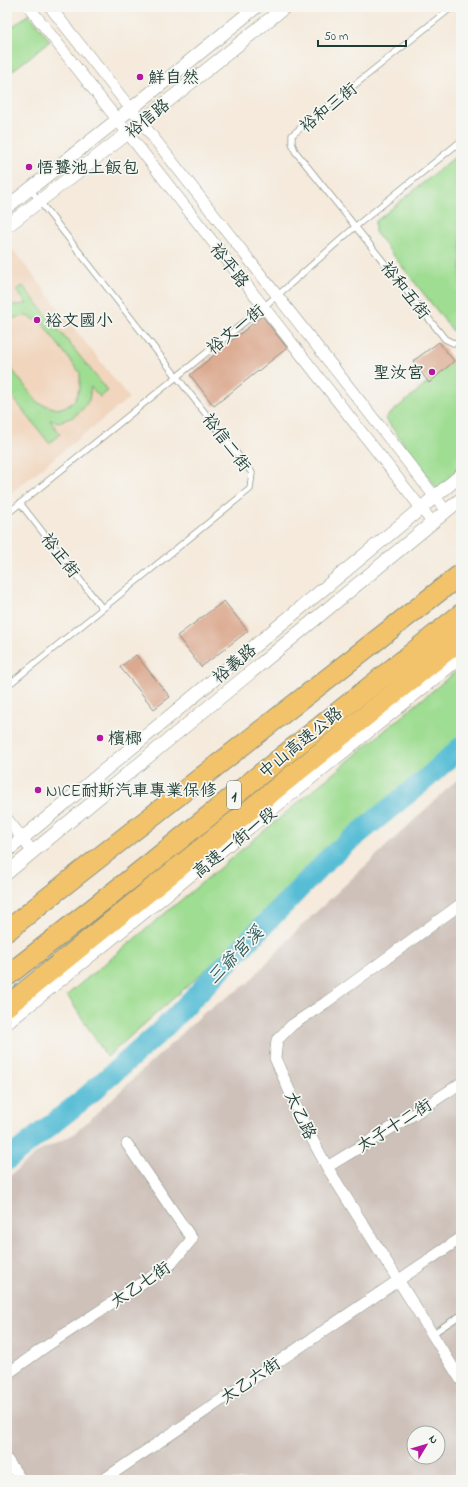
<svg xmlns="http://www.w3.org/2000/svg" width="468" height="1487" font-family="'Indie Flower','LXGW WenKai TC',sans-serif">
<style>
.built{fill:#f1d5bd}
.industrial{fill:#cec1ba;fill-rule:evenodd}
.green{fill:#9fdd92;stroke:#5f8d63}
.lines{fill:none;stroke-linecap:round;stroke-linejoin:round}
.river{stroke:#57bdd5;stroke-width:21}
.building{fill:#dba98f}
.service-casing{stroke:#8a9488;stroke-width:7}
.minor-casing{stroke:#8a9488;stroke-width:12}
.tertiary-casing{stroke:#8a9488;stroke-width:14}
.motorway-casing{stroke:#8a9488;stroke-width:22}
.service{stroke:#fff;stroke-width:5.5}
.minor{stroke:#fff;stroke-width:11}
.tertiary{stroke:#fff;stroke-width:13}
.motorway{stroke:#f2c36a;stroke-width:20}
.poi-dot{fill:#b5179e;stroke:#f6f6f2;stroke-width:1.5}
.labels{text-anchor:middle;stroke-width:3.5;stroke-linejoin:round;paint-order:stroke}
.shield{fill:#f6f6f2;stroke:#60746d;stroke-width:1}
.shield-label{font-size:16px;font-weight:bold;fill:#1f3d34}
.poi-label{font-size:17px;fill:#1f3d34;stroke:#f6f6f2;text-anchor:start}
.street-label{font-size:17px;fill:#1f3d34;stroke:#f6f6f2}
.water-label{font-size:18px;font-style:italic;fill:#2d5d5c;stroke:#f6f6f2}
</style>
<rect width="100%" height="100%" fill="#f6f6f2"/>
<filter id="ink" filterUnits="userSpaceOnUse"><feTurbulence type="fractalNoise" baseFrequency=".025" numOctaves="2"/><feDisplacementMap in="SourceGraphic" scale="8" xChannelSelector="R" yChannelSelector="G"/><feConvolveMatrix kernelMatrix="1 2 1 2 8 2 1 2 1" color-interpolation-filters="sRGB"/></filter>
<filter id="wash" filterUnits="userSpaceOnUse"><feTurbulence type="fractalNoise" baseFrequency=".012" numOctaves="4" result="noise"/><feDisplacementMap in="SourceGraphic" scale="16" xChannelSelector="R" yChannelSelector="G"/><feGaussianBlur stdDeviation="0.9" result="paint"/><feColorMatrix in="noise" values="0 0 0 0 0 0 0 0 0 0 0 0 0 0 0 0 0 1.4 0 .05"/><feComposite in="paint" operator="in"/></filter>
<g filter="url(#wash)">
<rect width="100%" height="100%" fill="#f5eadc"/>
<!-- built -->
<path class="built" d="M7,242L129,398L7,496Z"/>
<!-- industrial -->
<path class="industrial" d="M461,776V1480H7V1178L38,1152L74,1134L206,1011L247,984L298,929ZM414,1433H438V1457H414Z"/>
<!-- green -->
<path class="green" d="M29,14L50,41L7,75V31Z
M461,152V330L453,331L375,232V222Z
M23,286L108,391L100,397L91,387L89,400L82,410L73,417L59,422L50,420L60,434L49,443L7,390V363L38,403L57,409L68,406L75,400L80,387V373L41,322L26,316L13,318L7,325V307L11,305L27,304L16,290Z
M454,361L461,370V470L438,490L385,418Z
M461,667V741L278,906L107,1057L67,995Z"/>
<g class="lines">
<!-- river -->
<path class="river" d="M7,1160L86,1097L162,1030L331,856L427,778L461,747"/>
</g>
<g id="blocks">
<!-- building -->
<path class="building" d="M262,316L287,348L214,406L190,375Z
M439,342L454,361L429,383L413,361Z
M224,601L248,631L201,667L177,636Z
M136,655L170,697L154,709L120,667Z"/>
</g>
</g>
<g filter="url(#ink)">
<use href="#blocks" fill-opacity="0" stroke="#8a9488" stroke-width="1"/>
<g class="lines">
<defs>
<path id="service" d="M452,7L292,135V143L295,151L445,339L453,343L461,342
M20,503L102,608
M7,514L278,295L356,226L461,141
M7,686L250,489L252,473L30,189
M432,1334L461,1315"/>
<path id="minor" d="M29,7L432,522
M50,7L131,109L446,511
M7,819L33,852
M461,904L325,1003L292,1025L277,1040L275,1058L304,1124L327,1167L461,1380
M7,1024L461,658
M327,1167L419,1111L461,1083
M7,1374L42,1349L171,1264L192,1239L127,1144
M7,1460L21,1480
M103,1480L461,1238"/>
<path id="tertiary" d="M7,207L131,109L256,7
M7,226L128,133L285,7
M7,851L461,475
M7,873L461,499"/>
<path id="motorway" d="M7,931L45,900L461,574
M7,976L147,866L252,781L461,614
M7,1006L461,639"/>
</defs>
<!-- service casing -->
<use href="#service" class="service-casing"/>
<!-- minor casing -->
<use href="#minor" class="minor-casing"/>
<!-- tertiary casing -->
<use href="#tertiary" class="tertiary-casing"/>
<!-- motorway casing -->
<use href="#motorway" class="motorway-casing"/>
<!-- service -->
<use href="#service" class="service"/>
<!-- minor -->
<use href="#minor" class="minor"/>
<!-- tertiary -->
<use href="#tertiary" class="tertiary"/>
<!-- motorway -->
<use href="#motorway" class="motorway"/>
</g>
</g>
<!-- markers -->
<g class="poi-dot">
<circle cx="140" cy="77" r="4"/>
<circle cx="29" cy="167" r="4"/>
<circle cx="37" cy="320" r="4"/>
<circle cx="432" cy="372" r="4"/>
<circle cx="100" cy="738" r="4"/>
<circle cx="38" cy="790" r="4"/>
</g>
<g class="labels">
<!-- shield labels -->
<rect class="shield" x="227" y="781" width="14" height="28" rx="3"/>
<g class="shield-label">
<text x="234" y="801">1</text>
</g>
<!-- poi labels -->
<g class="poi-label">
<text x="148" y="83">鮮自然</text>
<text x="37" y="173">悟饕池上飯包</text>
<text x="45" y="326">裕文國小</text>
<text x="424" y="378" text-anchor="end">聖汝宮</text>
<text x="108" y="744">檳榔</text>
<text x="46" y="796">NICE耐斯汽車專業保修</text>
</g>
<!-- street labels -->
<g class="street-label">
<text transform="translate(328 107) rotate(-39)" y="6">裕和三街</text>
<text transform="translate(147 118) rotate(-39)" y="6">裕信路</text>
<text transform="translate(230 265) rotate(52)" y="6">裕平路</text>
<text transform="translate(406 290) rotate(52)" y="6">裕和五街</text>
<text transform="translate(235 329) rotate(-39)" y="6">裕文一街</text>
<text transform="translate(227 442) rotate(53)" y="6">裕信二街</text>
<text transform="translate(61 555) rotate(52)" y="6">裕正街</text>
<text transform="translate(234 663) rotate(-40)" y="6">裕義路</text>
<text transform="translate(300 742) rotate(-39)" y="6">中山高速公路</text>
<text transform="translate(234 842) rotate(-39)" y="6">高速一街一段</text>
<text transform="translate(301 1115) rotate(65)" y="6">太乙路</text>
<text transform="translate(394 1125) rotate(-32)" y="6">太子十二街</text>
<text transform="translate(140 1284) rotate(-34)" y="6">太乙七街</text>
<text transform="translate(250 1380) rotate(-34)" y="6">太乙六街</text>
</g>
<!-- water labels -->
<g class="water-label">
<text transform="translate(235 955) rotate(-46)" y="6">三爺宮溪</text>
</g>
</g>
<!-- margin -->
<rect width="468" height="1487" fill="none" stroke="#f6f6f2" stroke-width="24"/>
<!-- north arrow -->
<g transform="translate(426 1445) rotate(52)"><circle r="19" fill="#f6f6f2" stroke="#a0aca6"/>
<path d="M0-3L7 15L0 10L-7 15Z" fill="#b5179e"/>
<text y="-6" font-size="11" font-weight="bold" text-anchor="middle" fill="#1f3d34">N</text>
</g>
<!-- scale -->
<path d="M318 40v6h88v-6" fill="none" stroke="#1f3d34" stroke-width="2"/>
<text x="324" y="40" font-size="12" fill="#1f3d34" stroke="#f6f6f2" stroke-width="3" paint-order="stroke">50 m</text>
</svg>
